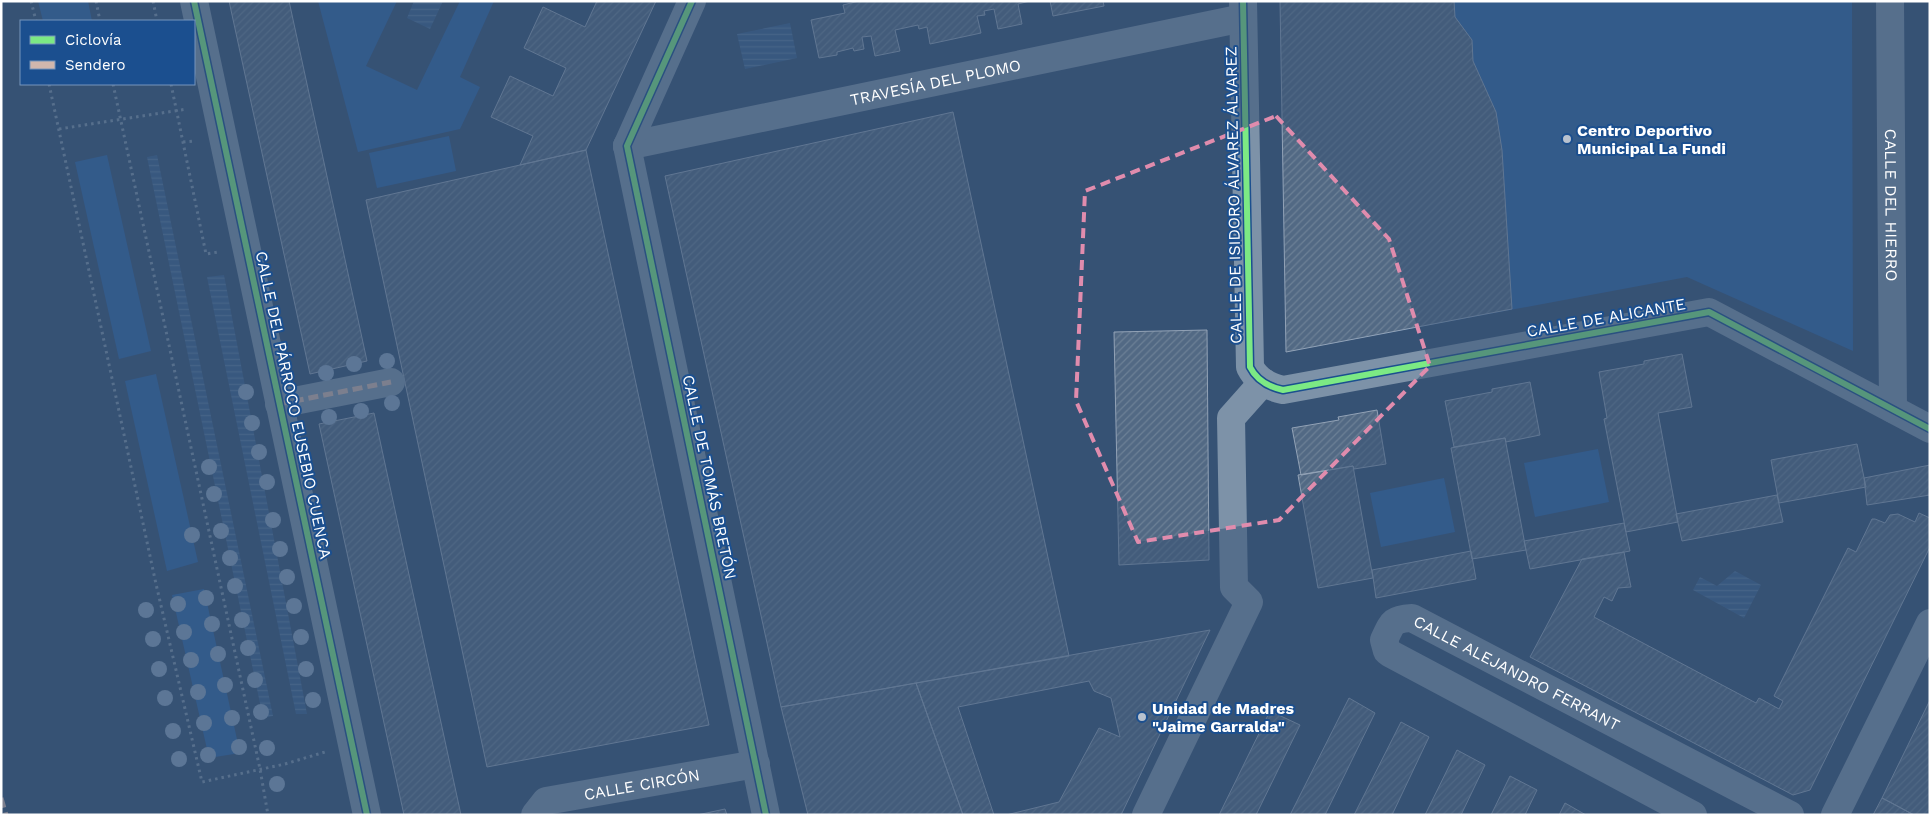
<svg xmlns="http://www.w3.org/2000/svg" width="1931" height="816" font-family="'Work Sans',sans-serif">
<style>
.green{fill:#2f66a5}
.water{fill:url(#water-rules)}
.building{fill:url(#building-hatch);stroke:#92a2b6}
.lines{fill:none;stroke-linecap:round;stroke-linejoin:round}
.path{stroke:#7d92a8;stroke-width:3;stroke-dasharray:2.5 4;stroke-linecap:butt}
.minor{stroke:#7d92a8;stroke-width:28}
.quiet{stroke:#d1b7ad;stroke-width:5;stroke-dasharray:10 5;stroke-linecap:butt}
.cycleway-casing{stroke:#1b4f8f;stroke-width:9}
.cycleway{stroke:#7ce984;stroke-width:6}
.tree{fill:#8aa2be}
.marked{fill:none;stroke:#e08cad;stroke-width:4;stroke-dasharray:10 6;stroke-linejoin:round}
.poi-dot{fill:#b9c2ce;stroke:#1b4f8f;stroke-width:2}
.labels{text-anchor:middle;stroke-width:4;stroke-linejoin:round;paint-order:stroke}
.street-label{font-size:16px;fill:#fff;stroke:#1b4f8f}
.poi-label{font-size:16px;font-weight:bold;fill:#fff;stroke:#1b4f8f;text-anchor:start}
</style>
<defs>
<pattern id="water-rules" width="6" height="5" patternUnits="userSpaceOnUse" patternTransform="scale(1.25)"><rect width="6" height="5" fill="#3b618d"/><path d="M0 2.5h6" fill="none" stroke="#58799e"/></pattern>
<pattern id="building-hatch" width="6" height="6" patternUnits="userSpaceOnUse" patternTransform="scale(1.25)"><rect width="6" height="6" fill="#526984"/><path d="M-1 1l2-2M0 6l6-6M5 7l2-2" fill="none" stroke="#6c8096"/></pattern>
</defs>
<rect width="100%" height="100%" fill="#365274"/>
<!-- green -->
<path class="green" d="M38,1H88L92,21H43Z
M318,1H397L366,66L417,90L460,1H494L460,77L480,87L460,129L358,152Z
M1280,1H1852L1853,351L1687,277L1286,352Z
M449,136L456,171L377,188L369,153Z
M107,155L151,351L119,359L75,162Z
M156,374L198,562L167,571L125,381Z
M1598,449L1609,502L1535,517L1524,463Z
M1444,478L1455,532L1381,547L1370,493Z
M204,589L240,753L209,758L172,595Z"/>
<!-- water -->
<path class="water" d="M414,1H443L430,29L407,18Z
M790,23L797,58L745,69L737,34Z
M157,155L273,716L263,718L147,157Z
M224,275L307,714H296L207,277Z
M1735,571L1761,585L1744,618L1693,590L1700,577L1717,586Z"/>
<!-- building -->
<path class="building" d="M229,1H289L367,361L310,374Z
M597,1H656L586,150L520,165L533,136L491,117L510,76L553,96L566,68L524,48L543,7L585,27Z
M1030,1L1018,4L1022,24L998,29L994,9L984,11L985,15L977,16L981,33L930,44L927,27L919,29L918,25L895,30L900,51L875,56L871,36L862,37L864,49L854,51L853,48L837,52V55L819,58L811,20L845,13L843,5L859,1Z
M1050,1H1103L1104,6L1053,16Z
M1280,1H1454L1455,17L1472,40L1473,61L1496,112L1502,150L1512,309L1286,352Z
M953,112L1069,656L781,707L665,176Z
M586,150L709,725L487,767L366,200Z
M1207,330L1209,560L1119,565L1114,332Z
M1682,354L1692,407L1658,413L1678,522L1626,532L1604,419L1607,418L1599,372L1644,364V361Z
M1530,382L1540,435L1506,442L1505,438L1454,447L1445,401L1492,392V389Z
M1377,410L1386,464L1354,469L1353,466L1301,475L1292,428L1339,420L1338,417Z
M374,413L461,815H404L319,424Z
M1505,438L1526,550L1472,559L1451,448Z
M1857,444L1866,487L1779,503L1771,460Z
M1930,465V495L1867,505L1864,478Z
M1353,466L1373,578L1318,588L1298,475Z
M1777,495L1783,522L1682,541L1676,514Z
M1919,513L1930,518V547L1810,790L1793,795L1530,657L1582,559L1624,552L1631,587L1618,588L1612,601L1604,597L1594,617L1756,703L1759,698L1779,709L1783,701L1774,696L1848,548L1856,552L1872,519H1875L1885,523L1890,515L1898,514L1915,522Z
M1624,523L1630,551L1530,569L1524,541Z
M1471,551L1476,579L1376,598L1372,570Z
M1210,630L1121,815H1006L1059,802L1099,728L1120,737L1111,698L1094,691L1089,681L958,707L994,815H963L916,683Z
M916,683L963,815H808L781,707Z
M1349,698L1375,713L1325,815H1290Z
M1930,700V815H1914L1882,798Z
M1270,711L1300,725L1256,815H1219Z
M1401,722L1429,737L1392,815H1354Z
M1457,750L1485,765L1461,815H1425Z
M1510,776L1537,790L1525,815H1491Z
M1882,798L1890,802L1914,815H1873Z
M1565,803L1586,815H1559Z
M725,809L727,815H697Z"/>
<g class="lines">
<!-- path -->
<path class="path" d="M31,1L36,21
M96,1L100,21
M153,1L157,21
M49,84L156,584L202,782L285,764L325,752
M113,84L260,769L268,815
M171,84L206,254L218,252
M59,129L187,109
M183,142L194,141V142"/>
<!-- minor -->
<g class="minor">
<path d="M194,1L367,815"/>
<path d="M1243,1L1250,367C1257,381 1269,387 1283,390L1709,312L1930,429"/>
<path id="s1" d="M1890,1L1893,409"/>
<path d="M627,146L766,815"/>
<path id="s2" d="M627,146L1243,18"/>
<path d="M627,146L692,1"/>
<path d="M279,404L391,382"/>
<path id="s3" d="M535,815L546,801L756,764"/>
<path d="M1146,815L1249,602L1234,587L1231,418L1263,382"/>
<path id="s4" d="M1693,815L1391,654L1387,651L1384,640C1392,623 1392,619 1412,618L1790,815"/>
<path d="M1835,815L1930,623"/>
</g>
<!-- quiet -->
<path class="quiet" d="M279,404L391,382
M1,798L6,815"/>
<defs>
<path id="cycleway" d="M194,1L367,815
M692,1L627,146L766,815
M1243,1L1250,367C1257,381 1269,387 1283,390L1709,312L1930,429"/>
</defs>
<!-- cycleway casing -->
<use href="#cycleway" class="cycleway-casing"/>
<!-- cycleway -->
<use href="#cycleway" class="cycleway"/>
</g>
<!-- trees -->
<g class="tree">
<circle cx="387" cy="361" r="8"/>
<circle cx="354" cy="364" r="8"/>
<circle cx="326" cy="373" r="8"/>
<circle cx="246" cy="392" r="8"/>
<circle cx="392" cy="403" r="8"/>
<circle cx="361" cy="411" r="8"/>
<circle cx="329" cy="417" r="8"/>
<circle cx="252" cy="423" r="8"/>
<circle cx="259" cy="452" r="8"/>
<circle cx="209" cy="467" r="8"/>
<circle cx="267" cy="482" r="8"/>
<circle cx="214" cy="494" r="8"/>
<circle cx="273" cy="520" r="8"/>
<circle cx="221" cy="531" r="8"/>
<circle cx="192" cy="535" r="8"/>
<circle cx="280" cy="549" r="8"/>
<circle cx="230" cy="558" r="8"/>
<circle cx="287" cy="577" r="8"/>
<circle cx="235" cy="586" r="8"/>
<circle cx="206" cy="598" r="8"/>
<circle cx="178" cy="604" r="8"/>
<circle cx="294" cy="606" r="8"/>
<circle cx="146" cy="610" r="8"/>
<circle cx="242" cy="620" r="8"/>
<circle cx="212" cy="624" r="8"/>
<circle cx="184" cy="632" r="8"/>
<circle cx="301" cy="637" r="8"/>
<circle cx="153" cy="639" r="8"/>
<circle cx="248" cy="648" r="8"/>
<circle cx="218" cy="654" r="8"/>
<circle cx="191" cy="660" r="8"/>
<circle cx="159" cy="669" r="8"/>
<circle cx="306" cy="669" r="8"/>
<circle cx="255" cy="680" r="8"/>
<circle cx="225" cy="685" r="8"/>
<circle cx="198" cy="692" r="8"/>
<circle cx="165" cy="698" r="8"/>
<circle cx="313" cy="700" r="8"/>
<circle cx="261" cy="712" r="8"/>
<circle cx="232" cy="718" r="8"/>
<circle cx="204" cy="723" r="8"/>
<circle cx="173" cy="731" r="8"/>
<circle cx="239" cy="747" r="8"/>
<circle cx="267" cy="748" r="8"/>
<circle cx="208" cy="755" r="8"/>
<circle cx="179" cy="759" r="8"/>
<circle cx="277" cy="784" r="8"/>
</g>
<!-- marked area -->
<path d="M0 0H1931V816H0ZM1276,116L1389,239L1430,366L1279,520L1138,542L1076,401L1085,191Z" fill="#365274" fill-opacity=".55" fill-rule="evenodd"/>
<path class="marked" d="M1276,116L1389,239L1430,366L1279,520L1138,542L1076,401L1085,191Z"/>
<!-- markers -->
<g class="poi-dot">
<circle cx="1567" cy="139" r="5"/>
<circle cx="1142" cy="717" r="5"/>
</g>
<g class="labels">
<!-- street labels -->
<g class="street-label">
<text dy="6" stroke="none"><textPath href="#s2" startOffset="315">TRAVESÍA DEL PLOMO</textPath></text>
<text transform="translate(1233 195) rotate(-91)" y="6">CALLE DE ISIDORO ÁLVAREZ ÁLVAREZ</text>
<text dy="6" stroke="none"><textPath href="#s1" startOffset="204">CALLE DEL HIERRO</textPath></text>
<text transform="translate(1606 317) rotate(-10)" y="6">CALLE DE ALICANTE</text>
<text transform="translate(294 405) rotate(78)" y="6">CALLE DEL PÁRROCO EUSEBIO CUENCA</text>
<text transform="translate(710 477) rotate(78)" y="6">CALLE DE TOMÁS BRETÓN</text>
<text dy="6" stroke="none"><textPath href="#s4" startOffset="516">CALLE ALEJANDRO FERRANT</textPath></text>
<text dy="6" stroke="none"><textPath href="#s3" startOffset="115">CALLE CIRCÓN</textPath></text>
</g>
<!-- poi labels -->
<g class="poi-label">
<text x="1577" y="136">Centro Deportivo<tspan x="1577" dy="18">Municipal La Fundi</tspan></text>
<text x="1152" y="714">Unidad de Madres<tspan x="1152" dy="18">"Jaime Garralda"</tspan></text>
</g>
</g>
<!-- border -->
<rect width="1931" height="816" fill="none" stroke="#ffffff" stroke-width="5"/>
<!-- legend -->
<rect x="20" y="20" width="175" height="65" fill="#1b4f8f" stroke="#7695bc"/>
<rect x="30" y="36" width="25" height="8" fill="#7ce984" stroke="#7695bc"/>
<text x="65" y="45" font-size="15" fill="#ffffff">Ciclovía</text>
<rect x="30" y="61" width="25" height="8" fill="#d1b7ad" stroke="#7695bc"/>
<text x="65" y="70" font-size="15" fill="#ffffff">Sendero</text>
</svg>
